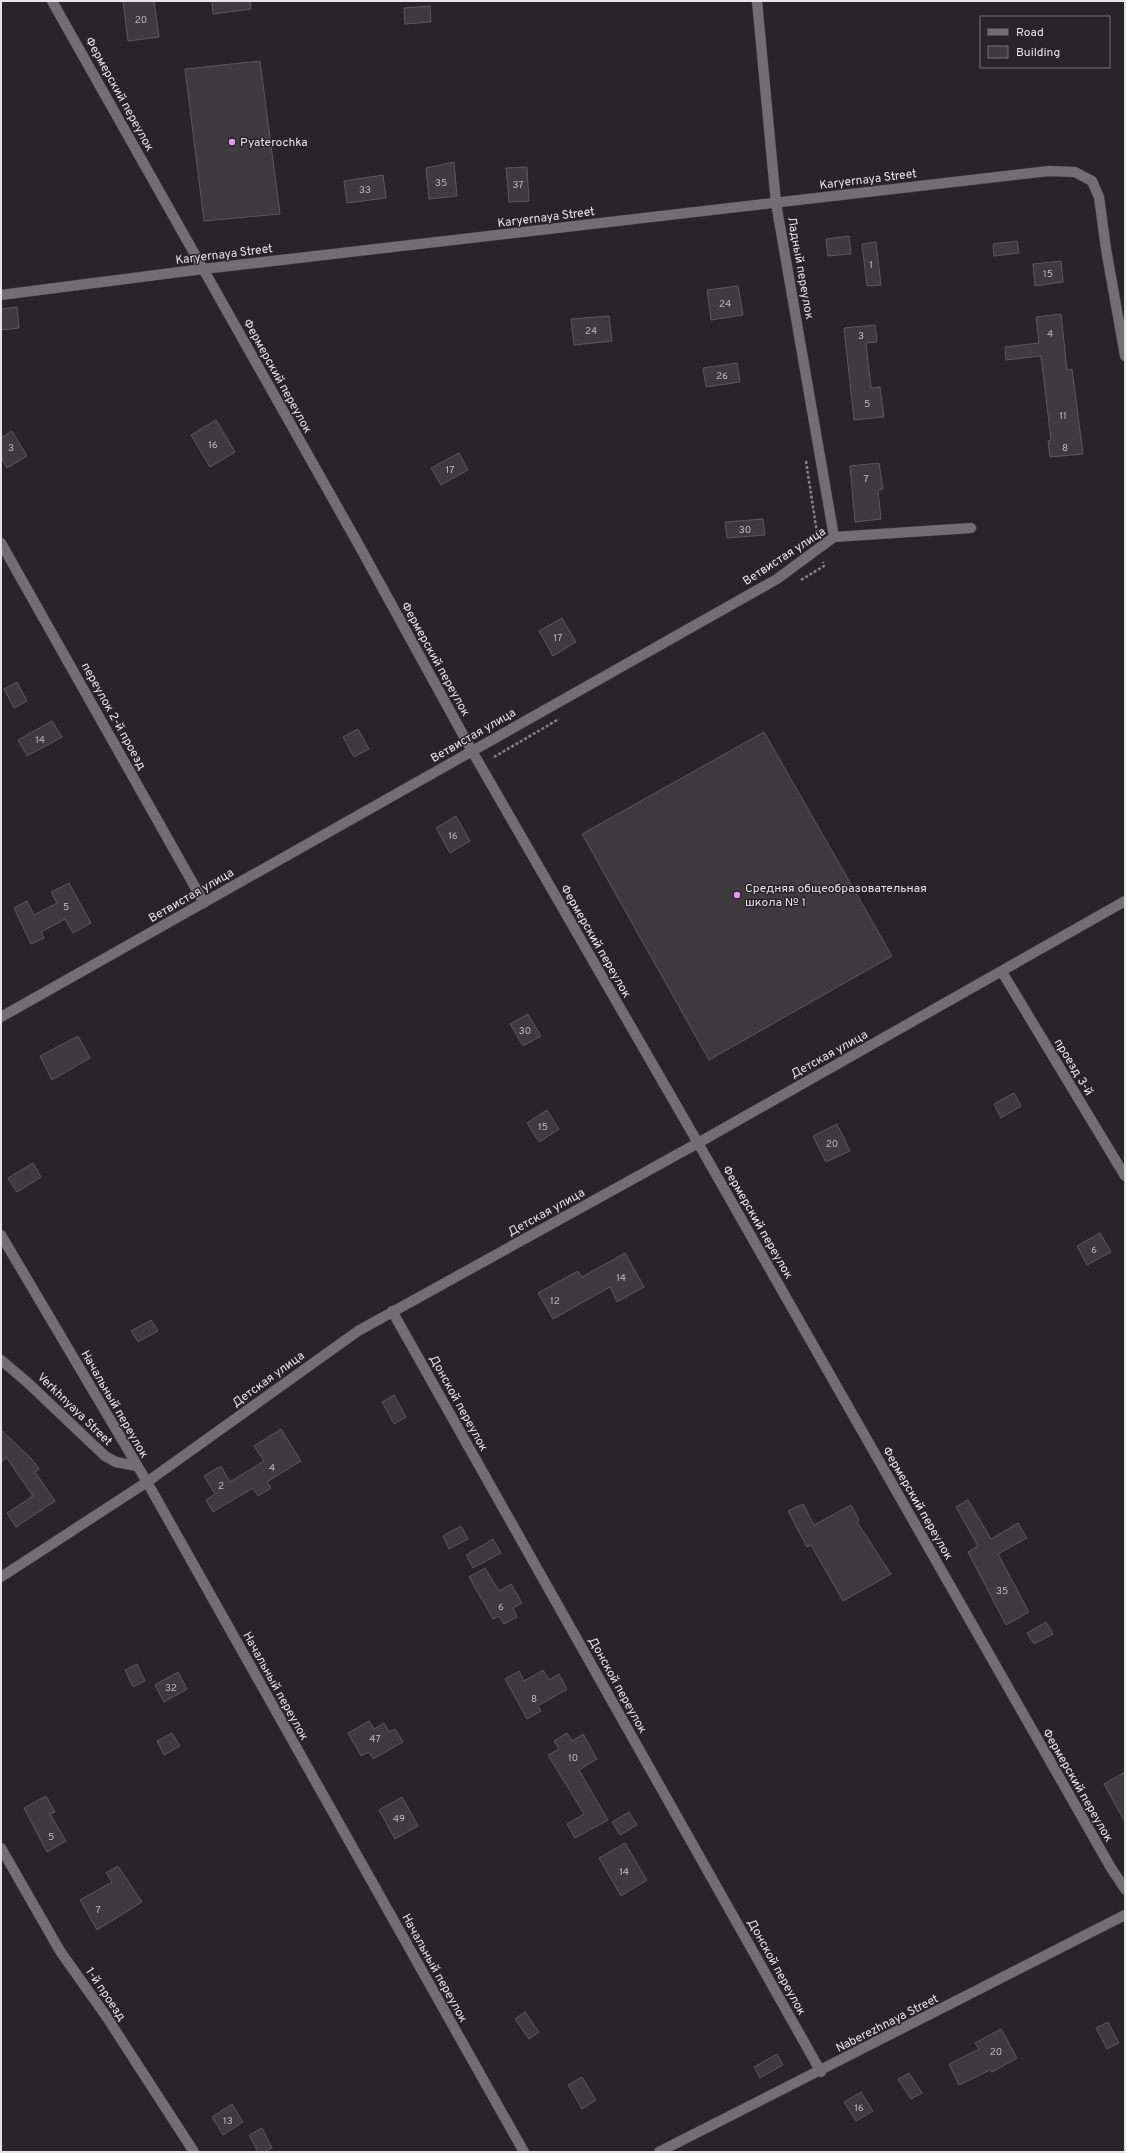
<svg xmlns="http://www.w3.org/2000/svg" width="1126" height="2153" font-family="Overpass,sans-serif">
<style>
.building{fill:#3e3a3f;stroke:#5b575d}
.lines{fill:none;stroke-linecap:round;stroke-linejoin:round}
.minor-casing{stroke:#434144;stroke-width:11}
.path{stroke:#858286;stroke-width:2.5;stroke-dasharray:3 2;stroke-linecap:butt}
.minor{stroke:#736e74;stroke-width:10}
.poi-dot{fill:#de98f2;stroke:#282429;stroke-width:1.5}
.labels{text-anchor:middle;stroke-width:3;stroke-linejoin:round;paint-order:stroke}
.number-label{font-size:10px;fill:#bcbabd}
.street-label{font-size:12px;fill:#e6e4e7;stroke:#282429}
.poi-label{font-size:12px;fill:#e6e4e7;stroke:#282429;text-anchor:start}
</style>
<rect width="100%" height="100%" fill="#282429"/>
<!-- building -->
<path class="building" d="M123,1H154L159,37L128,41Z
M212,1H250L251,9L213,14Z
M430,6L431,22L405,24L404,8Z
M260,61L280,214L204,221L185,69Z
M454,162L457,196L429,199L426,168Z
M527,167L529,201L509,202L506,168Z
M383,175L386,198L347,203L344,181Z
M849,236L851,254L828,256L826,239Z
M1017,241L1019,253L994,256L993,244Z
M876,242L881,285L867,286L862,244Z
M1061,261L1063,282L1035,286L1033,264Z
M738,286L743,315L711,320L707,290Z
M17,307L19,328L1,330V309Z
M1061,314L1067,370L1072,369L1083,454L1050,457L1048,441L1051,440L1041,356L1006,360L1005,347L1039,343L1036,317Z
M609,316L612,341L574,345L571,319Z
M875,325L877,342L866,343L871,388L880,387L884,417L854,420L844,328Z
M737,363L740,382L706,387L703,368Z
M216,420L235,452L210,467L191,435Z
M12,431L27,456L7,468L1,457V438Z
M459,453L468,470L441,485L431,468Z
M879,463L883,489L878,490L881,519L855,522L850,466Z
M763,519L765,535L727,538L725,522Z
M562,618L576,642L553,656L539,631Z
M17,682L27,701L14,708L4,689Z
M52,721L62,737L27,756L18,740Z
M358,729L369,749L354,757L343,737Z
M764,732L892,956L709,1060L582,834Z
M456,816L470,841L450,853L436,828Z
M69,883L91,923L73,933L65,919L41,932L44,938L31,944L14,908L27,901L34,915L57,903L51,892Z
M528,1014L541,1036L523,1046L510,1024Z
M78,1036L90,1058L52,1080L40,1056Z
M1014,1093L1021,1106L1001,1118L994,1104Z
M547,1110L559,1129L539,1142L527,1123Z
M837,1124L850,1151L826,1162L813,1136Z
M33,1163L41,1177L17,1192L8,1178Z
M1100,1233L1111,1252L1087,1265L1077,1246Z
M625,1253L644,1287L617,1302L610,1287L553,1319L538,1293L578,1271L582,1277Z
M151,1320L158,1331L138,1342L131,1331Z
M394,1395L406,1417L394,1424L382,1402Z
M281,1429L301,1461L267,1482L271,1488L258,1496L253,1488L213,1512L206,1500L215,1494L204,1476L221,1466L230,1482L264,1461L254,1446Z
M1,1430L31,1458L39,1469L35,1472L55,1501L16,1527L7,1513L33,1496L6,1457L1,1463Z
M968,1500L991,1539L1018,1523L1027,1538L998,1554L1029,1612L1006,1625L968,1552L978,1546L956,1507Z
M803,1504L814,1525L851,1505L859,1520L857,1522L891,1574L843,1601L811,1545L807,1547L788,1511Z
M461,1526L468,1539L449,1549L443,1536Z
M493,1539L501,1553L473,1568L466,1555Z
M485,1568L499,1591L511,1584L522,1603L513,1608L517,1617L504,1624L499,1616L493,1619L469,1577Z
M1046,1622L1053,1634L1034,1644L1027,1633Z
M137,1664L145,1681L133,1687L125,1670Z
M543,1670L549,1680L559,1674L567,1689L538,1706L541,1711L527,1719L505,1679L519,1671L524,1681Z
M178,1672L187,1689L164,1702L155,1685Z
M369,1721L374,1729L384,1723L389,1732L395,1729L403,1742L373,1759L369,1752L361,1756L348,1733Z
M172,1733L180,1746L164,1755L157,1741Z
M567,1733L572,1741L583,1734L597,1759L579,1770L608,1820L575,1838L567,1824L584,1814L548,1755L559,1749L554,1741Z
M1125,1772V1822L1104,1784Z
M46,1796L55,1812L50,1814L66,1841L47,1852L24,1808Z
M402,1797L418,1826L395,1839L379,1810Z
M629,1812L637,1825L620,1835L612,1822Z
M625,1843L647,1880L621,1896L599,1858Z
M118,1866L142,1902L97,1930L80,1900L112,1882L106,1873Z
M525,2012L539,2032L529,2039L515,2019Z
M1108,2022L1119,2043L1107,2049L1096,2028Z
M1001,2029L1017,2058L992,2072L990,2070L959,2085L949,2064L979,2049L975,2043Z
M777,2054L783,2065L760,2078L754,2067Z
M909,2073L922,2093L911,2099L898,2079Z
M582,2077L596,2100L582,2109L568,2085Z
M861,2092L873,2111L856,2121L844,2102Z
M232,2104L243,2122L223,2135L212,2117Z
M262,2128L272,2148L264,2152H258L249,2135Z"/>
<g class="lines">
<defs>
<path id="minor" d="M52,1L356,540L472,751L698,1143L1111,1868L1125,1889
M757,1L776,203L834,537
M1,295L203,269L1049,171L1075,172L1092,181L1099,197L1106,249L1125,356
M1,543L204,903
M1002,972L1125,1176
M1,1017L777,579L834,537L971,528
M1,1235L147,1482L524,2152
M392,1311L821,2072
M1,1360L27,1382L105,1456L116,1462L136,1466
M1,1577L147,1482L358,1331L698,1143L1125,901
M1,1848L60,1951L106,2016L194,2152
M659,2152L1125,1915"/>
</defs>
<!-- minor casing -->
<use href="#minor" class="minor-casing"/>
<!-- path -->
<path class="path" d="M806,461L817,533
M801,580L824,566L823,562
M494,757L559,719"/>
<!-- minor -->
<use href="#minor" class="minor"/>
</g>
<!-- markers -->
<g class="poi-dot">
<circle cx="232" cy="142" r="4"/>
<circle cx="737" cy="895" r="4"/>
</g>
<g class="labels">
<!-- number labels -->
<g class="number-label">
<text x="141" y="23">20</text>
<text x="441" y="186">35</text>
<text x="518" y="188">37</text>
<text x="365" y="193">33</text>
<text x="871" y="268">1</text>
<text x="1048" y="277">15</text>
<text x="725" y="307">24</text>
<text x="591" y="334">24</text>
<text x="1050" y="337">4</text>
<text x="861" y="339">3</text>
<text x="722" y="379">26</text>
<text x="867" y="407">5</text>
<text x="1063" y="419">11</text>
<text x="213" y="448">16</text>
<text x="11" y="451">3</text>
<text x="1065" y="451">8</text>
<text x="450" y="473">17</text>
<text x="866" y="482">7</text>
<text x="745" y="533">30</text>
<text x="558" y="641">17</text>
<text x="40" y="743">14</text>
<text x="453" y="839">16</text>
<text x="66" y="910">5</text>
<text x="525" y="1034">30</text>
<text x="543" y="1130">15</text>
<text x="832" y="1147">20</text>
<text x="1094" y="1253">6</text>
<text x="621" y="1281">14</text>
<text x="555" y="1304">12</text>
<text x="272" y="1471">4</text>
<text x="221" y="1489">2</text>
<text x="1002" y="1594">35</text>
<text x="501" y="1610">6</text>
<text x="171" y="1691">32</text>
<text x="534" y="1702">8</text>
<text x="375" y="1742">47</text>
<text x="573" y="1761">10</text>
<text x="399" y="1822">49</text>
<text x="51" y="1840">5</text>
<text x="624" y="1875">14</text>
<text x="98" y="1913">7</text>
<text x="996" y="2055">20</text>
<text x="859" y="2111">16</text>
<text x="228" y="2124">13</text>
</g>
<!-- street labels -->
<g class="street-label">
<text transform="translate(120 94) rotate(61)" y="4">Фермерский переулок</text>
<text transform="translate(868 179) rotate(-7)" y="4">Karyernaya Street</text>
<text transform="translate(546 217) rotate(-7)" y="4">Karyernaya Street</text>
<text transform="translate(224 254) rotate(-7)" y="4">Karyernaya Street</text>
<text transform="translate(801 268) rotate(80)" y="4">Ладный переулок</text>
<text transform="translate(278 376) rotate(61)" y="4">Фермерский переулок</text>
<text transform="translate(784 556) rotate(-33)" y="4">Ветвистая улица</text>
<text transform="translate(436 659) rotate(61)" y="4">Фермерский переулок</text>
<text transform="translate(114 716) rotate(61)" y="4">переулок 2-й проезд</text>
<text transform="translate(473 735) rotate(-30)" y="4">Ветвистая улица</text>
<text transform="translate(191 895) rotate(-30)" y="4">Ветвистая улица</text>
<text transform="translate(596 941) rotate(60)" y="4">Фермерский переулок</text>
<text transform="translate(829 1054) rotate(-29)" y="4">Детская улица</text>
<text transform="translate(1074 1067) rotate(59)" y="4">проезд 3-й</text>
<text transform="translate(546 1212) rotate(-29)" y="4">Детская улица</text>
<text transform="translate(758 1222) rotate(60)" y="4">Фермерский переулок</text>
<text transform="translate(268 1379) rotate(-36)" y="4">Детская улица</text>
<text transform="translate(459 1403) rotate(61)" y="4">Донской переулок</text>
<text transform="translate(115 1404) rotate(60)" y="4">Начальный переулок</text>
<text transform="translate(75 1409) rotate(44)" y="4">Verkhnyaya Street</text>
<text transform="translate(918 1503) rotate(60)" y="4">Фермерский переулок</text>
<text transform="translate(618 1685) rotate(61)" y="4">Донской переулок</text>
<text transform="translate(276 1686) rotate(61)" y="4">Начальный переулок</text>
<text transform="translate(1078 1785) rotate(60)" y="4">Фермерский переулок</text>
<text transform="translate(777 1967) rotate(61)" y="4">Донской переулок</text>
<text transform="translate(435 1968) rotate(61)" y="4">Начальный переулок</text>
<text transform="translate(106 1994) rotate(56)" y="4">1-й проезд</text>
<text transform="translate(887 2023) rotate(-27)" y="4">Naberezhnaya Street</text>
</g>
<!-- poi labels -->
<g class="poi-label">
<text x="240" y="146">Pyaterochka</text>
<text x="745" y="892">Средняя общеобразовательная<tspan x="745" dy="14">школа № 1</tspan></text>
</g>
</g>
<!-- border -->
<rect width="1126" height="2153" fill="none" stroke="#e6e4e7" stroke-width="4"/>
<!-- legend -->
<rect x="980" y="16" width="130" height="52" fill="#282429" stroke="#747175"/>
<rect x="988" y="29" width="20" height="6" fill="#736e74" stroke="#747175"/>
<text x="1016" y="36" font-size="12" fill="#e6e4e7">Road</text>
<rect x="988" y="46" width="20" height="12" fill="#3e3a3f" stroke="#747175"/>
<text x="1016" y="56" font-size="12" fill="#e6e4e7">Building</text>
</svg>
